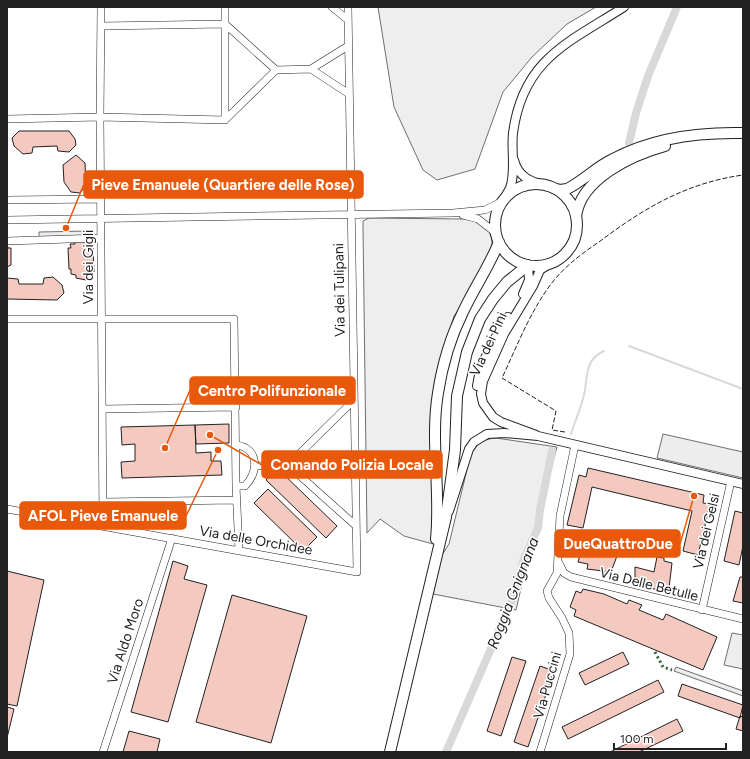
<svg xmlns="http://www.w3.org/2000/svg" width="750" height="759" font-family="Figtree,sans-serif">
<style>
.green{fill:#eee;stroke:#6f6f6f}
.parking{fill:#ededed;stroke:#6f6f6f}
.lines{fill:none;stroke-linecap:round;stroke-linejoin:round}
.stream{stroke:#d9d9d9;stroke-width:2}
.canal{stroke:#d9d9d9;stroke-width:8}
.building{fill:#f3c9c0;stroke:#222}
.minor-casing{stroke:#222;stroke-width:8}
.tertiary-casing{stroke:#222;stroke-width:10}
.secondary-casing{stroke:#222;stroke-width:12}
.minor{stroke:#fff;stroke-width:7}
.tertiary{stroke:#fff;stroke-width:8}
.secondary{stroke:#fff;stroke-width:10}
.hedge{stroke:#2f5e38;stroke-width:3;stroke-dasharray:2 3;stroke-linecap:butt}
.fence{stroke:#222;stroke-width:1;stroke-dasharray:5 2;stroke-linecap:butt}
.labels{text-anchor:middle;stroke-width:3;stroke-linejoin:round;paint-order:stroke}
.street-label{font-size:14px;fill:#222;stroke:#fff}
.water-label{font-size:15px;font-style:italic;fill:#222;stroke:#fff}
.leader{fill:none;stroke:#e8590c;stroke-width:1.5}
.callout-dot{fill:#e8590c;stroke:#fff;stroke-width:1.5}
.callout{fill:#e8590c;stroke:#e8590c;stroke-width:1.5}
.callout-label{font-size:15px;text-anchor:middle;font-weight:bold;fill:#fff}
</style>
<rect width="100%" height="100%" fill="#fff"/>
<!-- green -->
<path class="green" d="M378,7H596L567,24L532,57L503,92L475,169L437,180L423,170L394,107Z
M369,218L462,219L476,221L489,231L492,239V248L470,293L454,316L439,367L433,544L404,536L380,519L367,533L363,227V221Z
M496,438L557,447L544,494L539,532L531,545L516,610L433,594L442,555L449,544L471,453C478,443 484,439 496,438Z
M732,633L743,635V669L724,665Z"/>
<!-- parking -->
<path class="parking" d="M89,231V236L39,237V232Z
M663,434L743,452V478L657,458Z
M676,667L743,691V696L674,671Z"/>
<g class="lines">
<!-- stream -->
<path class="stream" d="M629,346L743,389
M571,434C575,421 581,408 584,395C588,377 584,360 604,351"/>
<!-- canal -->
<path class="canal" d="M629,143L636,113L648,76L677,7
M446,752L520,582L523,561L538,528L540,510L552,451"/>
</g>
<!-- building -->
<path class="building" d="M19,131H69L75,139L76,145L69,152L58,151L57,146L33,147L32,153L23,154L14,146L12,138Z
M76,155L85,163L86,186L80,193L71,192L64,182L63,165Z
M86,241L90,249L93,248L94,272H87L86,280L76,278V275L71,274V269H69L68,248H71L70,244H75V242Z
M7,244L8,248H11V265L7,267Z
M53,277L62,285L64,293L57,300L7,299V278L18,279L19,284H43L44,278Z
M229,424V443L196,444L195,425Z
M195,425L196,453L211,452V461H221L222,475L122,478L121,462L135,461V444L122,445L121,427Z
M277,468L337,526L326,538L266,480Z
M588,468L704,495L703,503L710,504L698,555L683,551L692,511L592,487L583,528L567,525L579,475L586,477Z
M268,489L317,537L303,551L254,503Z
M735,511L743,513V546L739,565L724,561Z
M594,536L601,538L598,553L617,556L611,572L587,569L588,564L578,562L585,538L593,540Z
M657,557L664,558V561L672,563L669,588L659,586L658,590L635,584V567L654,572Z
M173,561L188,566L184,579L207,585L168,722L131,712Z
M7,571L44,580L17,706L7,704Z
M740,577H743V608V603L733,601Z
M583,589L604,594L627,604L629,600L642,605L639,610L663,620L666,614L717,637L703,670L574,616L576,610L570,607L576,591L581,593Z
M232,595L307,616L271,743L196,722Z
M623,652L629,664L585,685L579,673Z
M512,657L526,661L501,736L487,731Z
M540,666L554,671L528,747L514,742Z
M658,680L664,692L568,739L562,727Z
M682,684L743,705L740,718L678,696Z
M7,707L14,709L7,738Z
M740,716L743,717V731L736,729Z
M677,719L683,731L639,752H610Z
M129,731L160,739L157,752H123Z"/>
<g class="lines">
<defs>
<path id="minor" d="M101,7L100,117L103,526
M225,7V120
M332,7L348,20
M101,26L225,24L276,70
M311,69L349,94
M7,119L100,117L225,120L276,70L311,69L348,46
M7,200L101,199
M463,215L478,219L496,233
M7,220L453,213L485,210L503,201
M7,241L101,238
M7,319H234L236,486L239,550
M102,409L236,407
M236,445C259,448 259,471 245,486H236
M288,465L355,525
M255,466L288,465L353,401
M104,502L236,500
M7,509L357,572L348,7
M559,563L564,573L571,577L743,619
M702,610L731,481
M103,752L172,538
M540,752L570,654L569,633L562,618L549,598L547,591L557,573L560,516L575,445"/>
<path id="tertiary" d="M514,160C518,176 529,181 543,185
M503,201C505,197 508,192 510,188C516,173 511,149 513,133C523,59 568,43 624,7
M523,294L529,280L528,265
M477,386C480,362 495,337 508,317
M536,435L501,422L493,417L483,403L481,394L483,381L504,334L533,286L540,270L549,264
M449,511L469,449L474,442L487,434L504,433L538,436L743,484"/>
<path id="secondary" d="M495 225a41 41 0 1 1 82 0a41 41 0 1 1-82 0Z
M553,188L560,190L567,189C583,181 596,167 613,159C652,138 699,132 743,133
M576,217C580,179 632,155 665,146
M436,539C441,490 430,441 438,393C442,367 451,336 463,312C474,288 489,267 499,242
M390,752L446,517L455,450L457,396L467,352L480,319L493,299L507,282L528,265"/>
</defs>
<!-- minor casing -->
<use href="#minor" class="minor-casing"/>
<!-- tertiary casing -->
<use href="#tertiary" class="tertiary-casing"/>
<!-- secondary casing -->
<use href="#secondary" class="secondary-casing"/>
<!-- minor -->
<use href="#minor" class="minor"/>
<!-- tertiary -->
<use href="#tertiary" class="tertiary"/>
<!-- secondary -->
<use href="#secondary" class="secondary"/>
<!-- hedge -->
<path class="hedge" d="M655,652L663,667L672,670"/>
<!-- fence -->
<path class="fence" d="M565,432L552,430L556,411L502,378C517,346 530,312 551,284C564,267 581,254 599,242C644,208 686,183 743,175"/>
</g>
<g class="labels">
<!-- street labels -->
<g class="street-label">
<text transform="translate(88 267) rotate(-90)" y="5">Via dei Gigli</text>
<text transform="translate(339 290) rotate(-91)" y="5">Via dei Tulipani</text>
<text transform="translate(488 344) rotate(-65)" y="5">Via dei Pini</text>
<text transform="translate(706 531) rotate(-77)" y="5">Via dei Gelsi</text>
<text transform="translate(256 540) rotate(10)" y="5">Via delle Orchidee</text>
<text transform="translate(649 584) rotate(14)" y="5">Via Delle Betulle</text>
<text transform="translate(125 641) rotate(-72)" y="5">Via Aldo Moro</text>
<text transform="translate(547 685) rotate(-74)" y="5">Via Puccini</text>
</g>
<!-- water labels -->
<g class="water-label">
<text transform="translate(513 593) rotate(-69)" y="5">Roggia Gnignana</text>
</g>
</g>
<!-- callouts -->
<path class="leader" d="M66 228L84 184M165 448L190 390M210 435L262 465M218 450L186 516M694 496L680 544"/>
<g class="callout-dot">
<circle cx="66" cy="228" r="4"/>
<circle cx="165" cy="448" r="4"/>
<circle cx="210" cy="435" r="4"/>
<circle cx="218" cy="450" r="4"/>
<circle cx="694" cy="496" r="4"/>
</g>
<g class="callout">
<rect x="84" y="171" width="279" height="27" rx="4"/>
<rect x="190" y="377" width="165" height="27" rx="4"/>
<rect x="262" y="451" width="180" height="27" rx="4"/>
<rect x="20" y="502" width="166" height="27" rx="4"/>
<rect x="555" y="530" width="125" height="27" rx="4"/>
</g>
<g class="callout-label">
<text x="223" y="190">Pieve Emanuele (Quartiere delle Rose)</text>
<text x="272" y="396">Centro Polifunzionale</text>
<text x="352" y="470">Comando Polizia Locale</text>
<text x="103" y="521">AFOL Pieve Emanuele</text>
<text x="618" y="549">DueQuattroDue</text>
</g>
<!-- border -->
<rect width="750" height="759" fill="none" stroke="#222222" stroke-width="16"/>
<!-- scale -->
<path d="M614 743v6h112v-6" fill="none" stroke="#222222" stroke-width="2"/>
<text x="620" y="743" font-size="12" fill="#222222" stroke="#ffffff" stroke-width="3" paint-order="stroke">100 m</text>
</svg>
